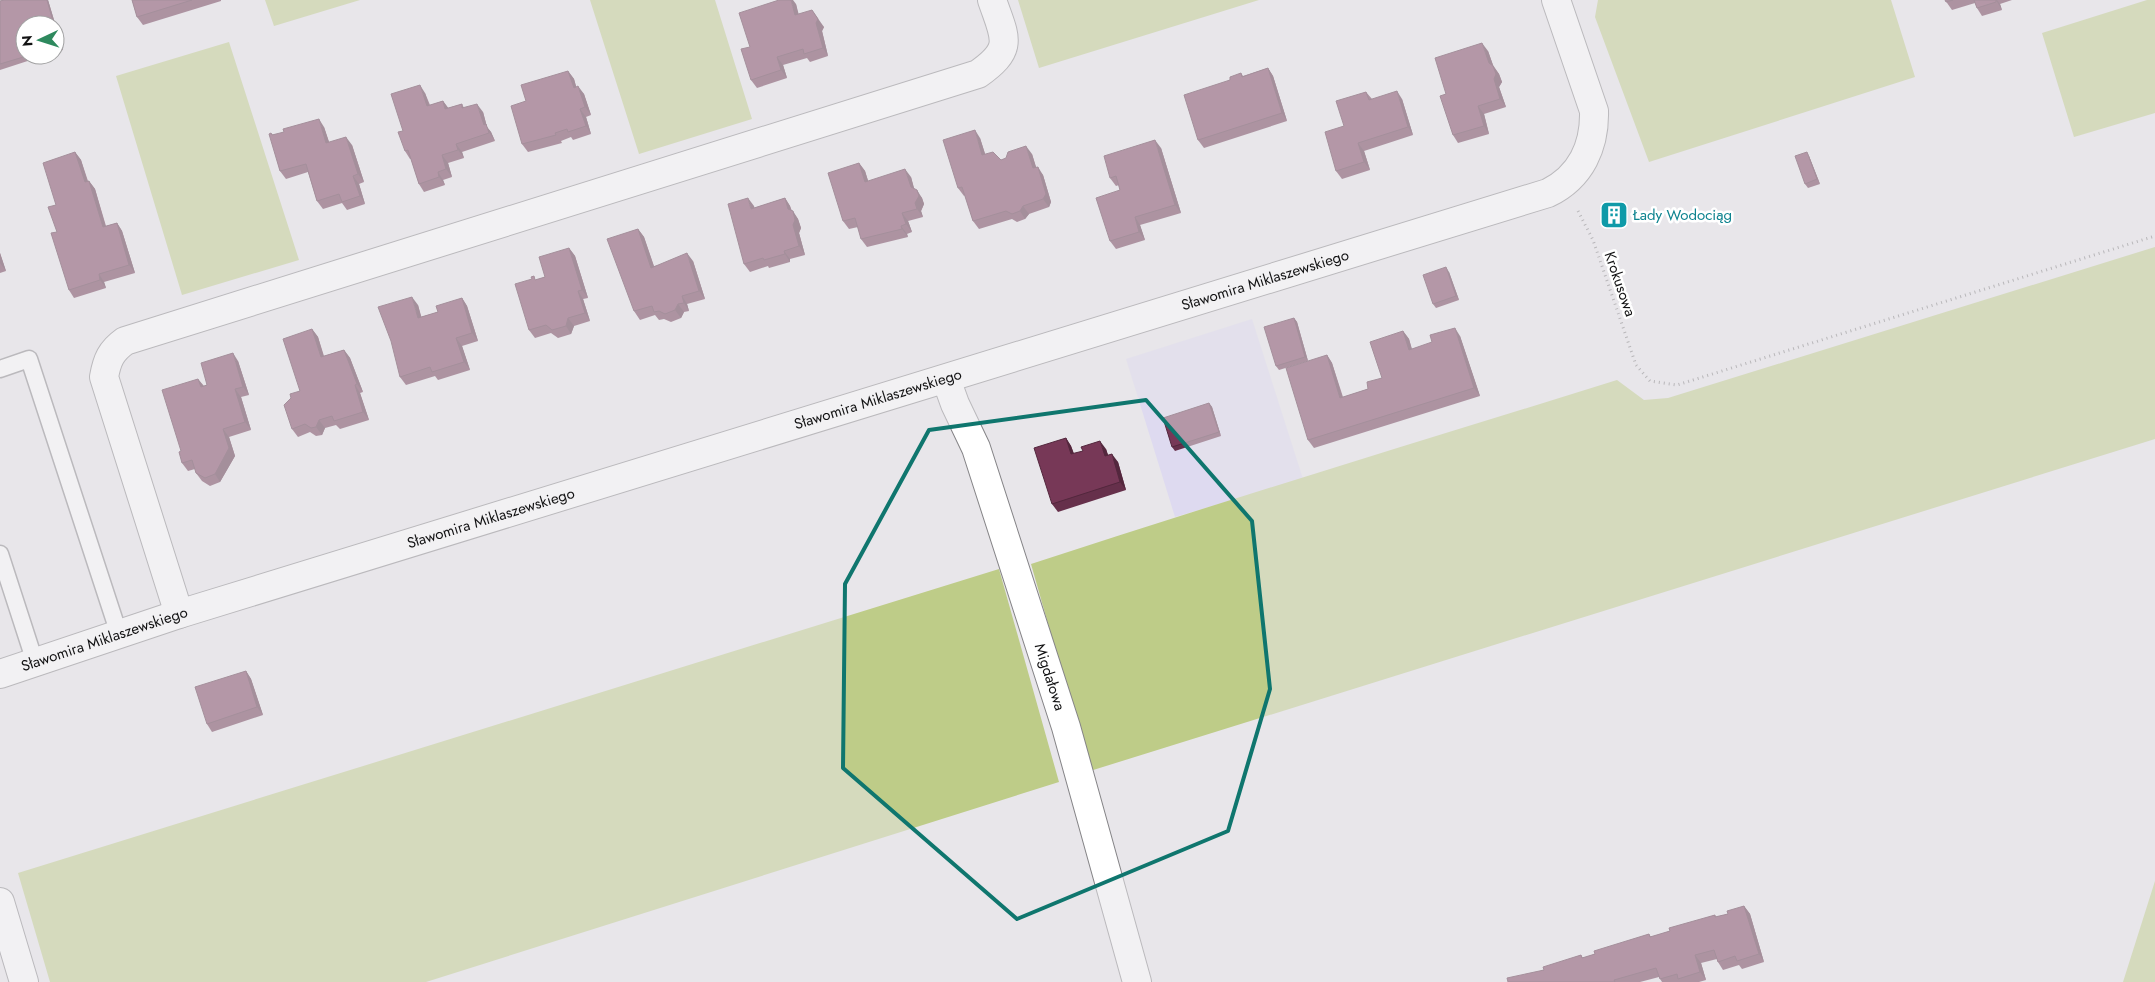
<svg xmlns="http://www.w3.org/2000/svg" width="2155" height="982" font-family="Jost,sans-serif">
<style>
.industrial{fill:#dedaf0}
.green{fill:#becc88}
.lines{fill:none;stroke-linecap:round;stroke-linejoin:round}
.service-casing{stroke:#858487;stroke-width:19}
.minor-casing{stroke:#858487;stroke-width:30}
.path{stroke:#807f81;stroke-width:3;stroke-dasharray:1 4;stroke-linecap:butt}
.service{stroke:#fff;stroke-width:16}
.minor{stroke:#fff;stroke-width:28}
.wall{fill:#66304b}
.shaded-wall{fill:#53273d}
.building{fill:#773857;stroke:#53273d}
.marked{fill:none;stroke:#0f766e;stroke-width:4;stroke-linejoin:round}
.labels{text-anchor:middle;stroke-width:5;stroke-linejoin:round;paint-order:stroke}
.culture-label{font-size:15px;fill:#0d838f;stroke:#fff;text-anchor:start}
.street-label{font-size:15px;fill:#121213;stroke:#fff}
</style>
<rect width="100%" height="100%" fill="#e8e6ea"/>
<!-- industrial -->
<path class="industrial" d="M1252,319L1303,479L1175,517L1126,359Z"/>
<!-- green -->
<path class="green" d="M265,0H360L274,26Z
M590,0H715L752,119L639,154Z
M1018,0H1259L1039,68Z
M1598,0H1891L1915,77L1649,162L1595,17Z
M2147,0H2155V113L2074,137L2042,33Z
M229,42L299,260L182,295L116,76Z
M2155,247V439L1090,771L1031,564C1226,500 1422,441 1617,380L1644,400L1668,398Z
M999,569L1059,782L426,982H50L18,873Z
M2155,881V982H2123Z"/>
<g class="lines">
<defs>
<path id="service" d="M0,369L29,359L119,634
M0,554L35,662"/>
<g id="minor">
<path id="s1" d="M946,379L955,404L976,448L1066,727L1137,982"/>
<path d="M179,614L104,377C107,360 111,351 125,341L978,74C1015,48 1005,38 992,0"/>
<path id="s2" d="M0,674L179,614L1548,193C1581,177 1595,146 1594,111L1556,0"/>
<path d="M0,902L24,982"/>
</g>
</defs>
<!-- service casing -->
<use href="#service" class="service-casing"/>
<!-- minor casing -->
<use href="#minor" class="minor-casing"/>
<!-- path -->
<path class="path" d="M1578,211L1593,240L1636,365L1650,381L1677,385L2155,236"/>
<!-- service -->
<use href="#service" class="service"/>
<!-- minor -->
<use href="#minor" class="minor"/>
</g>
<!-- wall -->
<path class="wall" d="M4,0H48L63,50L55,52V25L25,55H46L0,70V1Z
M132,0H221V1L143,25L137,17Z
M1945,0H2012L2000,4L2002,10L1982,16L1977,8L1975,3L1952,10Z
M796,4L798,14L824,27L822,31L828,56L810,62L807,58L783,65L787,78L757,88L751,80L750,47Z
M1488,51L1493,65L1499,74L1502,82L1499,87L1506,107L1484,114L1489,134L1458,143L1453,135L1446,94Z
M1268,68L1273,76L1287,121L1204,148L1198,140L1230,80L1241,73L1243,76Z
M568,71L574,79L576,87L584,94L591,115L586,117L591,134L573,140L571,137L561,141L562,143L528,152L522,144Z
M1366,92L1372,99H1402L1413,135L1364,151L1370,170L1342,179L1336,171L1344,126Z
M425,93L430,105L443,101L448,108L462,104L464,108L483,112L487,127L491,132L495,141L462,152L464,158L448,163L452,177L443,180L445,185L424,192L419,184L411,159H410L405,151L403,131Z
M324,127L329,142L352,145L364,182L359,184L365,204L347,210L342,203L323,209L317,201L308,172L286,179L280,171L271,133L273,135Z
M980,138L985,154L1001,160L1032,154L1036,168L1043,175L1051,202L1049,207L1029,214L1025,219L1017,222L1012,219L979,229L973,221L965,195L964,196L958,188Z
M1161,148L1181,213L1140,225L1145,240L1116,249L1110,241L1120,190L1119,185L1116,186L1110,178Z
M75,152L81,160L88,181H89L95,189L106,226L117,223L122,231L135,273L104,282L106,288L74,298L69,290L57,232L56,205Z
M1809,156L1820,184L1808,188L1805,184Z
M859,163L865,171L868,181L911,177L914,189L922,198L924,204L921,211L923,217L908,221L912,232L907,234L908,237L867,247L861,239L858,227L849,229L843,221Z
M785,198L790,206L792,211L798,219L801,228L799,233L805,255L790,259V262L769,268L768,266L750,272L744,264L754,206V208Z
M1620,207L1623,217L1607,222L1604,218Z
M638,229L644,237L654,266L693,261L705,299L687,304L689,311L684,312L681,318L671,322L664,319L659,320L655,315L640,320L634,311Z
M569,248L575,256L588,298L583,299L590,321L574,326L571,334L558,338L551,333L535,338L529,330L536,280L545,277Z
M0,253L6,271L0,273Z
M1449,272L1459,300L1436,308L1433,304Z
M462,298L467,306L478,341L462,346L470,370L438,380L435,376L406,385L400,377L418,305L421,317L438,312Z
M1294,318L1297,322L1308,361L1279,370L1276,366Z
M312,329L318,337L324,356L344,350L350,358L363,392L360,393L369,420L340,429L336,425L325,428L322,435L316,436L310,432L298,437L292,429Z
M1403,331L1409,339L1412,349L1460,336L1480,396L1314,448L1308,440L1327,355L1332,363L1343,397L1368,389L1382,378Z
M238,361L249,395L241,397L251,430L229,437L235,456L220,482L210,486L202,481L196,473L195,469L188,471L182,463L181,451L198,379L204,386L207,385Z
M1209,403L1212,407L1221,436L1175,451L1172,447Z
M1066,438L1071,446L1074,454L1106,449L1108,455L1118,462L1126,490L1058,512L1052,504Z
M246,671L251,679L263,715L212,732L207,724Z
M1744,906L1750,914L1764,962L1742,969L1739,965L1723,970L1718,962L1717,959L1701,963L1706,980L1699,982H1662L1659,977L1640,982H1508L1544,970L1581,955L1583,958L1595,954L1649,934L1651,937L1670,931L1715,915L1716,917L1728,914Z"/>
<!-- shaded-wall -->
<path class="shaded-wall" d="M47,0H48L63,50L61,45L55,25H54Z
M791,0H793L796,4L801,23L795,15Z
M1996,0H1997L2000,4L2002,10Z
M812,10L824,27L822,31L828,56L823,48Z
M1482,43L1488,51L1495,71L1489,63Z
M777,57L783,65L787,78L781,70Z
M1493,66L1499,74L1502,82L1499,87L1506,107L1500,99L1494,79Z
M1268,68L1273,76L1287,121L1282,113Z
M568,71L574,79L579,96L574,88Z
M420,85L425,93L432,114L427,106Z
M578,86L584,94L591,115L585,107Z
M1397,91L1402,99L1413,135L1408,127Z
M443,101L449,109H445Z
M477,104L483,112L487,127L491,132L495,141L484,125Z
M1478,106L1484,114L1489,134L1484,126Z
M580,109L586,117L591,134L586,126Z
M319,119L324,127L332,151L326,143Z
M975,130L980,138L988,163L982,155Z
M346,137L352,145L364,182L358,174Z
M1155,140L1161,148L1181,213L1175,205Z
M1358,143L1364,151L1370,170L1364,162Z
M456,144L462,152L464,158L458,150Z
M1026,146L1032,154L1039,176L1033,168Z
M75,152L81,160L90,190L85,182Z
M1807,152L1809,156L1820,184L1817,179Z
M442,155L448,163L452,177L446,169Z
M859,163L865,171L871,190L865,182Z
M1038,167L1043,175L1051,202L1049,207L1043,199Z
M905,169L911,177L916,195L911,187Z
M438,172L443,180L445,185L439,177Z
M353,176L359,184L365,204L360,196Z
M89,181L95,189L108,235L103,227Z
M917,190L922,198L924,204L921,211L923,217L917,209L915,203Z
M748,198L754,206L757,217L751,209Z
M785,198L790,206L793,217L788,209Z
M1617,203L1620,207L1623,217L1620,213Z
M1023,206L1029,214L1025,219L1020,211Z
M793,211L798,219L801,228L799,233L805,255L799,246L793,225Z
M902,213L908,221L912,232L906,224Z
M1135,217L1140,225L1145,240L1139,232Z
M117,223L122,231L135,273L129,265Z
M901,226L907,234L908,237L902,229Z
M638,229L644,237L657,276L651,268Z
M569,248L575,256L588,298L582,290Z
M784,251L790,259V262L785,254Z
M0,253L6,271L0,263Z
M687,253L693,261L705,299L699,291Z
M1446,267L1449,272L1459,300L1456,296Z
M99,274L104,282L106,288L100,280Z
M578,291L583,299L590,321L585,313Z
M682,296L687,304L689,311L684,303Z
M412,297L418,305L424,326L418,318Z
M462,298L467,306L478,341L472,333Z
M678,304L684,312L681,318L675,310Z
M568,318L574,326L571,334L566,326Z
M1294,318L1297,322L1308,361L1305,357Z
M1455,328L1460,336L1480,396L1474,388Z
M312,329L318,337L326,365L321,357Z
M1403,331L1409,339L1414,358L1409,350Z
M456,338L462,346L470,370L464,362Z
M344,350L350,358L363,392L357,384Z
M233,353L238,361L249,395L243,387Z
M1327,355L1332,363L1345,406L1340,398Z
M198,379L204,387H201Z
M355,385L360,393L369,420L363,412Z
M235,389L241,397L251,430L245,422Z
M1209,403L1212,407L1221,436L1219,432Z
M319,420L325,428L322,435L316,427Z
M223,429L229,437L235,456L220,482L215,474Z
M1066,438L1071,446L1077,462L1071,454Z
M1100,441L1106,449L1111,464L1105,456Z
M1112,454L1118,462L1126,490L1120,482Z
M246,671L251,679L263,715L257,707Z
M1744,906L1750,914L1764,962L1759,954Z
M1695,955L1701,963L1706,980L1700,972Z"/>
<!-- building -->
<path class="building" d="M4,0H47L54,25H25V55H30L0,64V1Z
M132,0H192L137,17Z
M779,0H791L795,15L812,10L818,19L816,23L823,48L804,54L803,49L777,57L781,70L751,80L741,49L750,47L739,13Z
M1945,0H1953L1946,2Z
M1974,0H1996V2L1977,8Z
M55,27L61,45L55,47Z
M1482,43L1489,63L1493,66L1496,74L1494,79L1500,99L1478,106L1484,126L1453,135L1440,96L1446,94L1435,58Z
M1268,68L1282,113L1198,140L1184,95L1230,80V77L1241,73L1242,77Z
M568,71L574,88L578,86L585,107L580,109L586,126L568,132L567,129L555,133L556,135L522,144L511,106L526,101L521,85Z
M420,85L427,106L443,101L445,109L462,104V108L477,104L484,125L486,124L489,133L456,144L458,150L442,155L446,169L438,172L439,177L419,184L408,150L405,151L398,132L403,131L391,94Z
M1397,91L1408,127L1358,143L1364,162L1336,171L1325,132L1344,126L1336,101L1366,92L1369,100Z
M319,119L326,143L346,137L358,174L353,176L360,196L342,202L339,194L317,201L306,164L280,171L269,134L271,133L272,135L284,132L283,129Z
M975,130L982,155L993,152L1001,160L1006,158L1008,152L1026,146L1033,168L1038,167L1046,194L1043,199L1023,206L1020,211L1012,214L1006,211L973,221L962,187L958,188L943,140Z
M1155,140L1175,205L1135,217L1139,232L1110,241L1096,198L1120,190L1116,176L1110,178L1104,156Z
M75,152L85,182L89,181L103,227L117,223L129,265L99,274L100,280L69,290L51,233L57,232L48,207L56,205L43,163Z
M1807,152L1817,179L1805,184L1795,156Z
M859,163L865,182L905,169L911,187L917,190L919,196L915,203L917,209L902,213L906,224L901,226L902,229L861,239L855,218L843,221L828,173Z
M748,198L751,209L785,198L788,209L793,211L795,220L793,225L799,246L784,251L785,254L764,260L763,258L744,264L728,204Z
M1617,203L1620,213L1604,218L1601,208Z
M638,229L651,268L687,253L699,291L682,296L684,303L678,304L675,310L665,314L659,311L654,312L652,306L634,311L607,239Z
M569,248L582,290L578,291L585,313L568,318L566,326L552,330L546,325L529,330L515,284L532,279L531,277L534,276L535,280L545,277L539,257Z
M1446,267L1456,296L1433,304L1423,275Z
M412,297L418,318L438,312L436,306L462,298L472,333L456,338L464,362L432,372L430,367L400,377L391,341L378,307Z
M1294,318L1305,357L1276,366L1264,327Z
M1455,328L1474,388L1308,440L1286,368L1327,355L1340,398L1368,389L1367,382L1382,378L1370,342L1403,331L1409,350L1432,342L1430,335Z
M312,329L321,357L344,350L357,384L355,385L363,412L334,421L332,416L319,420L316,427L311,428L305,424L292,429L284,405L291,398L290,394L300,391L283,339Z
M233,353L243,387L235,389L245,422L223,429L229,448L215,474L205,478L196,473L192,460L182,463L179,452L181,451L162,390L198,379L201,387L207,385L201,363Z
M1209,403L1219,432L1172,447L1163,418Z
M1066,438L1071,454L1083,451L1081,447L1100,441L1105,456L1112,454L1120,482L1052,504L1034,448Z
M246,671L257,707L207,724L195,687Z
M1744,906L1759,954L1737,961L1735,956L1718,962L1714,950L1695,955L1700,972L1678,979L1677,974L1660,979L1656,968L1614,980L1615,982H1508L1507,978L1544,970L1543,967L1581,955L1582,958L1595,954L1594,951L1649,934L1650,937L1670,931L1669,928L1715,915V917L1728,914L1727,911Z"/>
<!-- marked area -->
<path d="M0 0H2155V982H0ZM1146,400L1252,521L1270,689L1228,831L1017,919L843,768L845,584L929,430Z" fill="#e8e6ea" fill-opacity=".55" fill-rule="evenodd"/>
<path class="marked" d="M1146,400L1252,521L1270,689L1228,831L1017,919L843,768L845,584L929,430Z"/>
<!-- icons -->
<defs>
<symbol id="building-square" viewBox="-11 -11 22 22"><rect x="-9" y="-9" width="18" height="18" rx="4" fill="#0f9aa8" stroke="#fff"/><path d="M-4-6H4V6H1V3H-1V6H-4ZM-2.5-4.3h1.7v1.8h-1.7ZM.8-4.3h1.7v1.8H.8ZM-2.5-1h1.7V.8h-1.7ZM.8-1h1.7V.8H.8Z" fill="#fff"/></symbol>
</defs>
<g fill-rule="evenodd">
<use href="#building-square" x="1598" y="199" width="32" height="32"/>
</g>
<g class="labels">
<!-- culture labels -->
<g class="culture-label">
<text x="1633" y="220">Łady Wodociąg</text>
</g>
<!-- street labels -->
<g class="street-label">
<text dy="5" stroke="none"><textPath href="#s2" startOffset="1325">Sławomira Miklaszewskiego</textPath></text>
<text transform="translate(1620 284) rotate(71)" y="5">Krokusowa</text>
<text dy="5" stroke="none"><textPath href="#s2" startOffset="920">Sławomira Miklaszewskiego</textPath></text>
<text dy="5" stroke="none"><textPath href="#s2" startOffset="515">Sławomira Miklaszewskiego</textPath></text>
<text dy="5" stroke="none"><textPath href="#s2" startOffset="110">Sławomira Miklaszewskiego</textPath></text>
<text dy="5" stroke="none"><textPath href="#s1" startOffset="316">Migdałowa</textPath></text>
</g>
</g>
<!-- north arrow -->
<g transform="translate(40 40) rotate(266)"><circle r="24" fill="#ffffff" stroke="#a0a0a1"/>
<path d="M0-4L9 19L0 12L-9 19Z" fill="#2e895e"/>
<text y="-8" font-size="14" font-weight="bold" text-anchor="middle" fill="#121213">N</text>
</g>
</svg>
